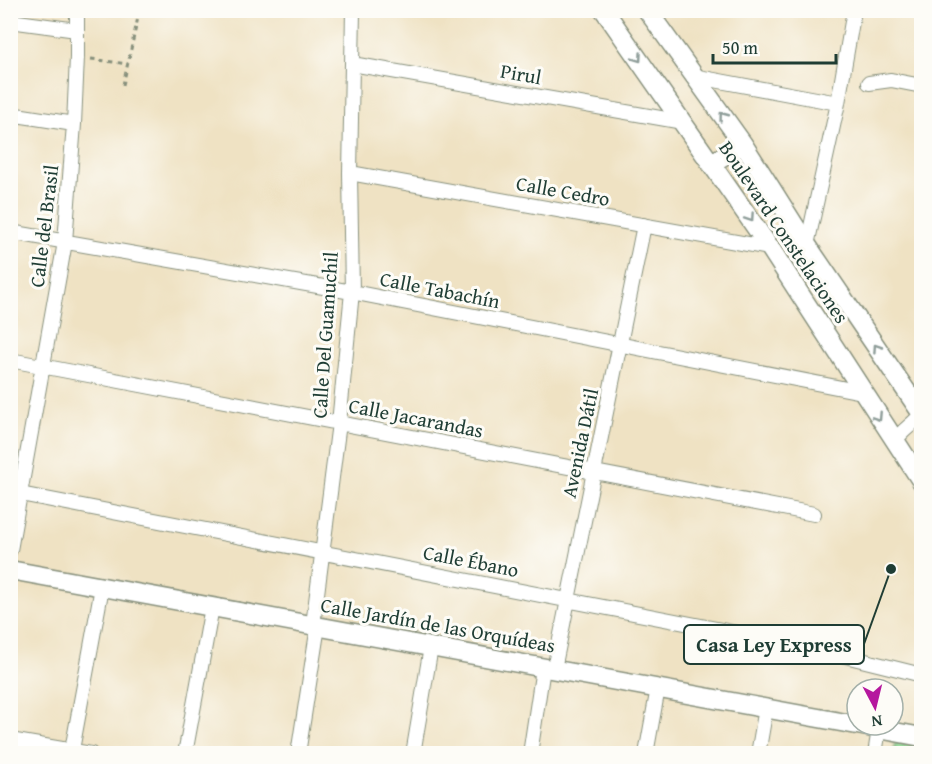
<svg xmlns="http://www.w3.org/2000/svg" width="932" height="764" font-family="'Gentium Book Plus',serif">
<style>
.park{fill:url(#park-crowns);stroke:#588b64;stroke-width:1.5}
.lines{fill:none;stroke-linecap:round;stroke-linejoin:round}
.minor-casing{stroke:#87907c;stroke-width:16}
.tertiary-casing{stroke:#87907c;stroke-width:21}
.path{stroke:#87907c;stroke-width:3;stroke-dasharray:4.5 4.5;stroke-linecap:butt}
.minor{stroke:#fff;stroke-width:14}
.tertiary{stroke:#fff;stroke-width:18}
.oneway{stroke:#8f9e9a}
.labels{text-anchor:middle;stroke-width:6;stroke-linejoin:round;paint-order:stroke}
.street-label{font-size:20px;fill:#1f3d34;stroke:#fdfcf7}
.leader{fill:none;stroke:#1f3d34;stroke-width:2}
.callout-dot{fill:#1f3d34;stroke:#fdfcf7;stroke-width:2}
.callout{fill:#fdfcf7;stroke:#1f3d34;stroke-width:2}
.callout-label{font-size:21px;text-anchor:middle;font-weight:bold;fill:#1f3d34}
</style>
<defs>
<pattern id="park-crowns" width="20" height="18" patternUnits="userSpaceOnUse" patternTransform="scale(1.5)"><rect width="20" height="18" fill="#91d994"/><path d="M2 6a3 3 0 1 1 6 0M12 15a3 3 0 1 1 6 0" fill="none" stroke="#7dbb80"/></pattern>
</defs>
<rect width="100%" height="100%" fill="#fdfcf7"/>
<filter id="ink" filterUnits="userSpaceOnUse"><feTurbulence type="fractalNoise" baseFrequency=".0167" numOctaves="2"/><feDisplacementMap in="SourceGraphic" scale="12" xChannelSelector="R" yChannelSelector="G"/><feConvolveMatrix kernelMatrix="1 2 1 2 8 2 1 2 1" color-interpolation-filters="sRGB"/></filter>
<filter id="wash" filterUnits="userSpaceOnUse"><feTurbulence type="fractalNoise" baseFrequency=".008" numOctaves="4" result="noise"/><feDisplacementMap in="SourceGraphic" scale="24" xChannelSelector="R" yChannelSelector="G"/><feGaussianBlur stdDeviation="1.35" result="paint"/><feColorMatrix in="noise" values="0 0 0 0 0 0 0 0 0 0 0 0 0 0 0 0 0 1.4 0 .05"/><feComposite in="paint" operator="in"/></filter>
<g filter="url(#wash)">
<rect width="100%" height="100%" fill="#efe2c3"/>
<!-- park -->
<path class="park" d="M895,742L921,747V753H893Z"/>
</g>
<g filter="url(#ink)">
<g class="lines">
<defs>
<path id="minor" d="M10,21L77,30
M352,64L683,122
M693,76L838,103
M869,83L891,80L922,86
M10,114L74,124
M350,173L770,248
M10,232L352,292L862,392
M807,245L838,103L854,10
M10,360L814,514
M895,441C902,430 914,424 922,413
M10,492L809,647L922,675
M10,550L65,242L74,124L77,57V10
M313,625L339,423L352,292L350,173L353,10
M554,669L644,225
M10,740L91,754
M72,750L102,587
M185,754L212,607
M298,754L318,626
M413,754L431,647
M530,754L543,668
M646,754L658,688
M758,754L766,708
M875,754L879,729"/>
<path id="tertiary" d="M604,10L770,248L922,482
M647,10L743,144L807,245L922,414
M712,163L743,144
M10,570L857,725
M857,725L922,737"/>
</defs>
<!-- minor casing -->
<use href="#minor" class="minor-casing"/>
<!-- tertiary casing -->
<use href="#tertiary" class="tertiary-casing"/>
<!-- path -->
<path class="path" d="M91,59L128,64
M123,85L139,13"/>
<!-- minor -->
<use href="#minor" class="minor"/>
<!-- tertiary -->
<use href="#tertiary" class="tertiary"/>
</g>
<!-- one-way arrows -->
<defs><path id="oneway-chevron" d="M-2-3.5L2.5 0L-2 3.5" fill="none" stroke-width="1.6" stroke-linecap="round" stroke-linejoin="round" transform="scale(1.5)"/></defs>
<g class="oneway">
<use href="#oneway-chevron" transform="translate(638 58) rotate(55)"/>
<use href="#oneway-chevron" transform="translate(723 116) rotate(-127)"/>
<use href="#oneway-chevron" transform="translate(750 218) rotate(56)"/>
<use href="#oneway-chevron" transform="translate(877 348) rotate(-124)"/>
<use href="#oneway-chevron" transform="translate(878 417) rotate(57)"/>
</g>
</g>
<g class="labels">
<!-- street labels -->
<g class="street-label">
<text transform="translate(521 74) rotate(10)" y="7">Pirul</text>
<text transform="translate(563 191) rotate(10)" y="7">Calle Cedro</text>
<text transform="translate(44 226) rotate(-83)" y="7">Calle del Brasil</text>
<text transform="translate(784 232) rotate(56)" y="7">Boulevard Constelaciones</text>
<text transform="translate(440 290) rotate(11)" y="7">Calle Tabachín</text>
<text transform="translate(325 335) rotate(-86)" y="7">Calle Del Guamuchil</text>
<text transform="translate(416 418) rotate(11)" y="7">Calle Jacarandas</text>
<text transform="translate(580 443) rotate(-78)" y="7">Avenida Dátil</text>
<text transform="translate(471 561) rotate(11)" y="7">Calle Ébano</text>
<text transform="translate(438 625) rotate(10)" y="7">Calle Jardín de las Orquídeas</text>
</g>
</g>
<!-- callouts -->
<path class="leader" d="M891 569L864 644"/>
<circle class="callout-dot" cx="891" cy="569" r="6"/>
<rect class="callout" x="684" y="625" width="180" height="39" rx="6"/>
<g class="callout-label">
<text x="774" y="652">Casa Ley Express</text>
</g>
<!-- margin -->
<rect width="932" height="764" fill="none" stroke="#fdfcf7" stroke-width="36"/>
<!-- north arrow -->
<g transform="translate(875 707) rotate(173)"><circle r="28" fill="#fdfcf7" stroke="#a4b0a9" stroke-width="1.5"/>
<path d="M0-4.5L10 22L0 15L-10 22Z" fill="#b5179e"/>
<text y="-9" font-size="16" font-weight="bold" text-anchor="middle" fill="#1f3d34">N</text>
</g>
<!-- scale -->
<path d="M713 54v9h123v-9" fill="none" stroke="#1f3d34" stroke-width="3"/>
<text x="722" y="54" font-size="18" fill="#1f3d34" stroke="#fdfcf7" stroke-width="4.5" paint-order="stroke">50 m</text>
</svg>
